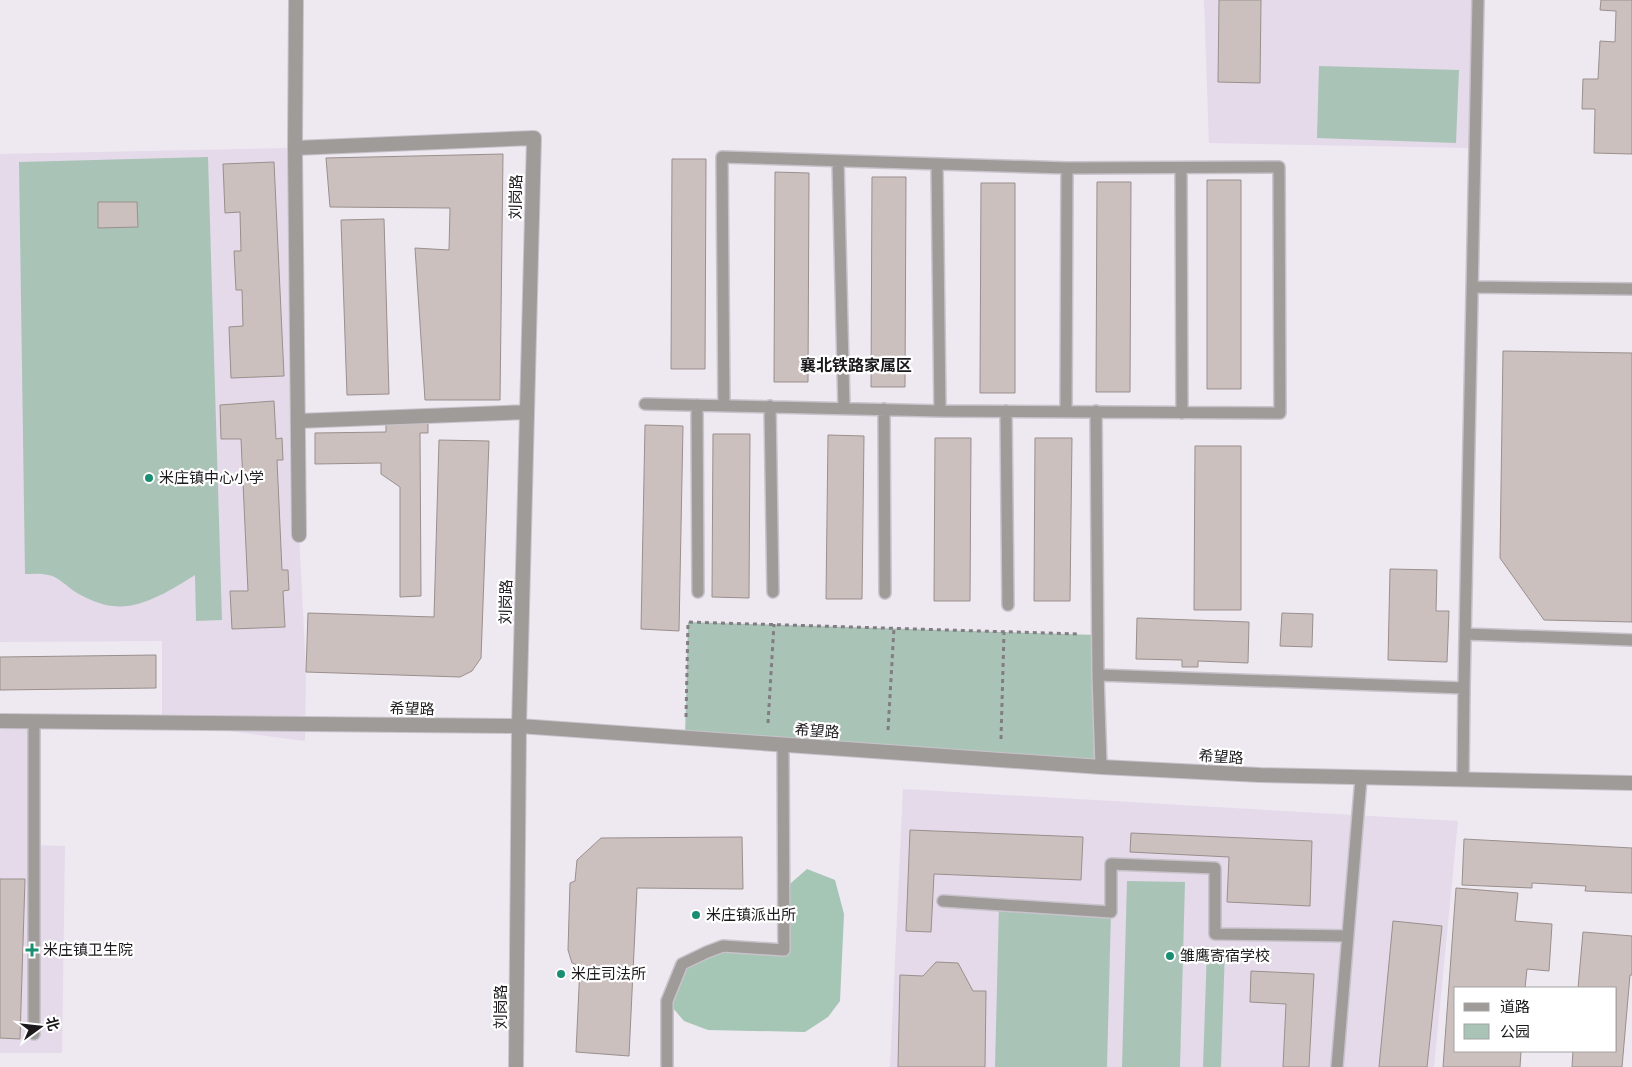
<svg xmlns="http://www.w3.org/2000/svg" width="1632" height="1067" font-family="Commissioner,'Noto Sans SC',sans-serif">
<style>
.built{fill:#e4daea}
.green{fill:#a9c4b6}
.forest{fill:#a5c5b5}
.building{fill:#cbc0bd;stroke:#998f8c}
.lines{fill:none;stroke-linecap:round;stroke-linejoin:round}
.service-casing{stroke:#c8c3cb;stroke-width:14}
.minor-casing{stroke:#c8c3cb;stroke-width:16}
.tertiary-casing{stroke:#c8c3cb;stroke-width:16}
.path{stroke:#817d83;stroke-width:3;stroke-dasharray:4 4;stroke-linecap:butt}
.service{stroke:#9f9b99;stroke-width:11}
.minor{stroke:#9f9b99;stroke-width:14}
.tertiary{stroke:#9f9b99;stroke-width:14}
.poi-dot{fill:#1a8e70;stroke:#fff;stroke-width:2}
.labels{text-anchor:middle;stroke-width:4.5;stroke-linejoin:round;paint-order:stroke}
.street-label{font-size:15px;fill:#1b191c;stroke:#fff}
.poi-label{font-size:15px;fill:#1b191c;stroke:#fff;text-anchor:start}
.neighbourhood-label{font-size:16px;font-weight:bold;fill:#1b191c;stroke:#fff}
</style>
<rect width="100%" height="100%" fill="#eee8f1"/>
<!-- built -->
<path class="built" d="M1204,0H1477L1472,148L1209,143Z
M295,148L299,535L306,672L305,741L162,722V641L0,642V154Z
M0,721H34L35,845L65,846L62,1053H0Z
M903,789L1458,821L1434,1067H890Z"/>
<!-- green -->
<path class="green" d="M1319,66L1459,70L1456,143L1317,138Z
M208,157L222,620L196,621L195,575C173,589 140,610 113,606C101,605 88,599 77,593C68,588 58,576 48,575C41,573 32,574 25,574L19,162Z
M688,622L1098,635L1101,767L685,738Z
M1127,881L1185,882L1180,1067H1122Z
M999,905L1111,912L1107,1067H995Z
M1207,948L1225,949L1221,1067H1203Z"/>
<!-- forest -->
<path class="forest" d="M807,869L835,880L844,914L840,1001L828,1017L805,1032L708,1030L684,1021L667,1001L682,964L707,952L784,950L783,890Z"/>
<!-- building -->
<path class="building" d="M1219,0H1261L1260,83L1218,82Z
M1601,0H1632V154L1594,153L1595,109H1582L1583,79H1598L1600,41L1615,42L1616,11L1600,10Z
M503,154L500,400H425L415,248L449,250L450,208L330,207L326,158Z
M672,159H706L705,369H671Z
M274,162L284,376L231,378L229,327L243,326L242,290H236L234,251H241L240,212L225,213L223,164Z
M775,172L809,173L808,382H774Z
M872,177H906L905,387H871Z
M1207,180H1241V389H1207Z
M1097,182H1131L1130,392H1096Z
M981,183H1015V393H980Z
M98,202H137L138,227L98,228Z
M384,219L389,394L347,395L341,220Z
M1503,351L1632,353V622L1544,620L1500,558Z
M274,401L276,439L282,438L283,460H277L282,570H288L289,590L283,591L285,627L232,629L230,591H248L241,439H221L220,405Z
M428,423V433H420L421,596L400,597V487L381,474V463L315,464V433L386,432V424Z
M645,425L683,426L679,631L641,629Z
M713,434H750L749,598L712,597Z
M828,435L864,436L862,599H826Z
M935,438H971L970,601H934Z
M1035,438H1072L1070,601H1034Z
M439,440L489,441L481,658L472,671L460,677L306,672L308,613L434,617Z
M1195,446H1241V610H1194Z
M1390,569L1437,570L1436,611H1449L1447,662L1388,660Z
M1282,613L1313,614L1312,647L1280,646Z
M1137,618L1249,622L1248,663L1198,661V667H1182V660L1136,659Z
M156,655V688L0,690V657Z
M910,830L1083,837L1081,880L934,874L931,932L906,931Z
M1131,833L1312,841L1310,906L1227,902L1229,857L1130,852Z
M742,837L743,889L637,888L629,1056L576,1052L580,966L572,963L568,950L570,883L575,881L577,860L601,838Z
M1464,839L1632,848V893L1585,891L1586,886L1532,883V888L1462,885Z
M0,879H25L20,1039L0,1038Z
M1456,888L1518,893L1515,921L1552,924L1549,971L1527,969L1525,988H1456V1051H1521L1520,1067H1443Z
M1393,921L1442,926L1427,1067H1379Z
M1583,932L1632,936V975H1630L1622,1067H1572L1573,1051H1616V988H1578Z
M936,962L958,963L973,991H986L985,1067H898L900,975L923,976Z
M1251,971L1314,974L1309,1067H1283L1286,1004L1250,1002Z"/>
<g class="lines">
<defs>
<path id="service" d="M838,161L844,408
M937,164L940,411
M1181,168L1182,413
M1472,287L1632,289
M645,404L940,411L1280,413L1279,167L1067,168L1066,411
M697,405L698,592
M724,406L722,157L1067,168
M770,406L773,592
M884,409L885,593
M1006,411L1008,605
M1096,411L1098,675L1101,767
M1465,634L1632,640
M1098,675L1464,688L1478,0
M1463,780L1464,688
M943,901L1111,912V864L1215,868V934L1348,936
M34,1034V721
M667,1067V1001L682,964L707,952L723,946L784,950L783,745
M1337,1067L1361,778"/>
<path id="minor" d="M296,0L295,148L534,138L519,726L516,1067
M295,148L299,535
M298,421L527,412"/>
<path id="tertiary" d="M0,721L519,726L1101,767L1260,775L1632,783"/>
</defs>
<!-- service casing -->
<use href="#service" class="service-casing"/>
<!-- minor casing -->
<use href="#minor" class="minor-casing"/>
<!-- tertiary casing -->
<use href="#tertiary" class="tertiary-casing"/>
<!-- path -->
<path class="path" d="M686,717L688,622L1078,634
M768,723L774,624
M888,730L894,628
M1001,739L1004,632"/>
<!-- service -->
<use href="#service" class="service"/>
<!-- minor -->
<use href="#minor" class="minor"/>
<!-- tertiary -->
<use href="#tertiary" class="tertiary"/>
</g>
<!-- markers -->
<g class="poi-dot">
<circle cx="149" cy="478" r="5"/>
<circle cx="696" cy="915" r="5"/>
<path d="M29.5 942.5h5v5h5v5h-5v5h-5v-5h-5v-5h5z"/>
<circle cx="1170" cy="956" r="5"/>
<circle cx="561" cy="974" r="5"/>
</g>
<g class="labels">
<!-- street labels -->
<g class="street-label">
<text transform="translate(516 197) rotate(-89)" y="5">刘岗路</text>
<text transform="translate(506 602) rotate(-89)" y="5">刘岗路</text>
<text transform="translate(412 709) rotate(1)" y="5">希望路</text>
<text transform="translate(817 731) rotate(4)" y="5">希望路</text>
<text transform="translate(1221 757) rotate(3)" y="5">希望路</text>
<text transform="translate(501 1007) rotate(-90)" y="5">刘岗路</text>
</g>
<!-- poi labels -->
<g class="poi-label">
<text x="159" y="483">米庄镇中心小学</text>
<text x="706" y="920">米庄镇派出所</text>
<text x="43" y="955">米庄镇卫生院</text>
<text x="1180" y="961">雏鹰寄宿学校</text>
<text x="571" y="979">米庄司法所</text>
</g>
<!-- neighbourhood labels -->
<g class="neighbourhood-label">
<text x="856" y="371">襄北铁路家属区</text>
</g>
</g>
<!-- legend -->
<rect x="1454" y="987" width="162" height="65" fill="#ffffff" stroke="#a4a3a4"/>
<rect x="1464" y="1003" width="25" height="8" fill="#9f9b99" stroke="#a4a3a4"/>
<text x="1500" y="1012" font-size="15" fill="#1b191c">道路</text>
<rect x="1464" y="1024" width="25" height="15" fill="#a9c4b6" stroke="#a4a3a4"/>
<text x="1500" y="1037" font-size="15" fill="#1b191c">公园</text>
<!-- north arrow -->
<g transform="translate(40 1027) rotate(75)" stroke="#ffffff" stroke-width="4" paint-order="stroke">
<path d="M0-4L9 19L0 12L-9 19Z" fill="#1b191c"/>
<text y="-8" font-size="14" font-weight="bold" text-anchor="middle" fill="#1b191c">北</text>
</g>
</svg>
